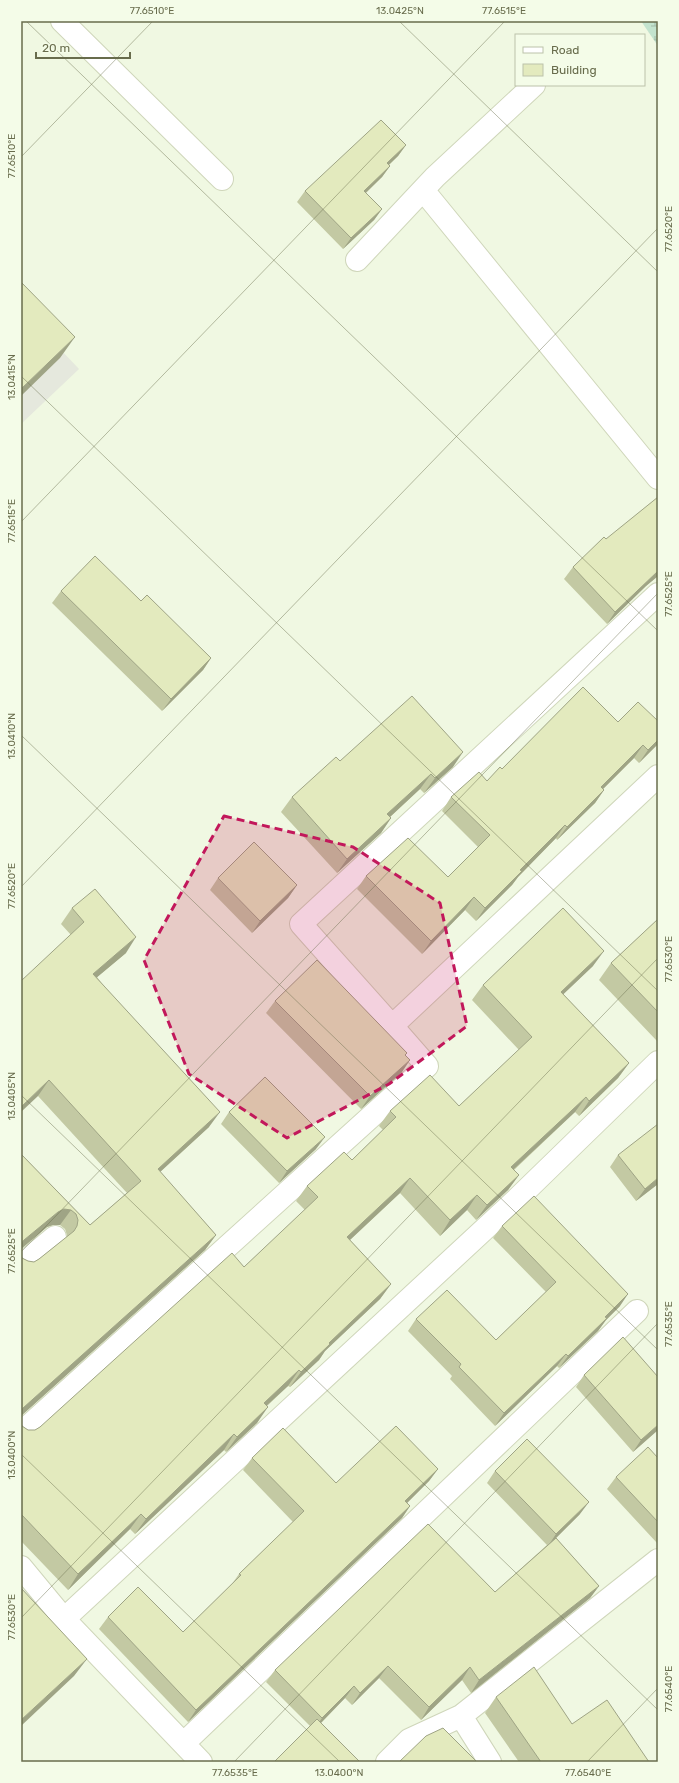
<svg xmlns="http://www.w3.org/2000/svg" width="679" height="1783" font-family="Rubik,sans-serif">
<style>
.industrial{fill:#e5e8dd}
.wetland{fill:url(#wetland-marsh)}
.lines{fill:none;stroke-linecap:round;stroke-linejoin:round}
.minor-casing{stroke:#cfd6ba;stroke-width:24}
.minor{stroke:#fff;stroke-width:22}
.wall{fill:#c3c9a3}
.shaded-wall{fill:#9fa485}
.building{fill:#e3eabe;stroke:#9fa485}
.marked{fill:#c2185b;fill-opacity:0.2;stroke:#c2185b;stroke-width:3;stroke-dasharray:8 5;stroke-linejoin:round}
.ticks{fill:none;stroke:#686c4c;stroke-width:1;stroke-opacity:0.45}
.neatline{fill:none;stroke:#686c4c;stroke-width:1.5}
.ticks-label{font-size:10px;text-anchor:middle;fill:#686c4c}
</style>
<defs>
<pattern id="wetland-marsh" width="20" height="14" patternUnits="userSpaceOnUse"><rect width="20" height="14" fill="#c3e3ce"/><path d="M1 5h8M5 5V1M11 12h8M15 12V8" fill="none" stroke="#a2bca9"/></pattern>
</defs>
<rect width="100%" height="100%" fill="#f0f8e2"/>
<!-- industrial -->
<path class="industrial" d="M21,308L79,369L21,424Z"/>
<!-- wetland -->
<path class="wetland" d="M641,21H658V46Z"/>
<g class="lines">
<defs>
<path id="minor" d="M62,21L222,179
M423,190L658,478
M357,260L435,177L534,85
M392,1026L301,924L658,594
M21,1265L55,1237
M21,1433L427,1066L392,1026L658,776
M21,1567L64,1619L201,1762
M64,1619L517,1199L658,1062
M461,1716L490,1762
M184,1743L637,1311
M387,1762L409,1740L461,1716L658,1560"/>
</defs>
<!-- minor casing -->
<use href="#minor" class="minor-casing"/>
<!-- minor -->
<use href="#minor" class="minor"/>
</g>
<!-- wall -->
<path class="wall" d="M406,145L398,156L389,165L390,166L382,177L366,193L382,209L374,220L343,249L297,202L305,191Z
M658,497V576L646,586L607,624L564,579L573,567Z
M61,591L141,601L211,658L203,670L162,711L52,603Z
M658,721V744L639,763L634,758L603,789L604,790L595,803L557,840L556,838L518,877L512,885L476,921L465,910L422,954L357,889L366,876L448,877L478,847L442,811L451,797L487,781L502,769L618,722Z
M340,761L453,767L424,793L420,789L390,817L391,818L381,833L337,873L281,812L292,797Z
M218,878L297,885L288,898L252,933L210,890Z
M72,908L126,953L97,977L209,1127L160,1172L216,1235L205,1250L21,1416L22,1258L28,1261L34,1262L39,1259L67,1237V1235L65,1229L60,1225H53L47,1227L21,1249V1154L90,1225L127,1193L38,1096L71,935L61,924Z
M658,919V1040L657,1041L599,980L611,963Z
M593,966L563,994L629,1063L618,1078L579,1116L575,1112L514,1170L519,1175L508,1190L476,1220L467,1210L440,1236L400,1193L350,1240L391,1284L380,1299L325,1351L319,1360L290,1387L288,1386L267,1406L257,1423L226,1452L224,1450L135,1534L130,1529L68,1590L21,1541V1423L22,1426L28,1430H35L40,1427L244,1267L305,1210L296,1201L307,1186L352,1160L383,1130L379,1126L390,1111L459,1106L519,1050L472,1000L483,985Z
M275,1001L407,1053L405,1055L402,1072L361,1109L266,1013Z
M229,1112L316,1149L279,1183L221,1124Z
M618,1155L658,1184L636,1201L610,1167Z
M502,1226L620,1306L606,1320L598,1331L559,1368L557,1366L495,1426L450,1379L452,1376L408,1331L416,1319L496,1340L546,1292L493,1238Z
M584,1375L658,1430L633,1452L576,1387Z
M252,1458L336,1483L438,1469L429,1481L407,1503L410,1506L402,1518L188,1722L99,1629L108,1617L183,1632L232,1584L239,1574L293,1522L243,1470Z
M658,1458V1542L657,1543L607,1489L616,1477Z
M495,1471L580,1514L556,1538L599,1586L590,1598L471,1693L462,1680L421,1720L379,1678L352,1705L345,1698L321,1723L310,1726L266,1682L275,1670L495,1592L547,1545L487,1483Z
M496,1697L572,1724L649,1762H519L485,1713Z"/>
<!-- shaded-wall -->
<path class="shaded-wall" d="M406,145L398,156L379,174L387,163Z
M390,166L382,177L356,202L364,191Z
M382,209L374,220L343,249L351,238Z
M75,337L60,358L21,396V389Z
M658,571V576L646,586L607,624L615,612Z
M211,658L203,670L162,711L171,699Z
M658,740V744L639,763L648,750Z
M643,745L634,758L592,800L601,787Z
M463,752L453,767L424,793L435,778Z
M431,774L420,789L377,829L387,814Z
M604,790L595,803L557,840L567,827Z
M391,818L381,833L337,873L347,859Z
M565,825L556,838L518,877L512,885L476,921L485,908L520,870Z
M297,885L288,898L252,933L260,921Z
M474,897L465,910L422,954L431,941Z
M136,937L126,953L83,989L93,974Z
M604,951L593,966L550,1007L561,992Z
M410,1060L402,1072L361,1109L370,1096Z
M629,1063L618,1078L579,1116L589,1101Z
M49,1080L38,1096L21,1112V1107Z
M586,1097L575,1112L500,1182L511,1167Z
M220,1112L209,1127L147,1184L158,1169Z
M325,1137L316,1149L279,1183L287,1171Z
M519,1175L508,1190L476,1220L487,1205Z
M410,1178L400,1193L336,1253L347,1237Z
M658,1178V1184L636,1201L645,1189Z
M477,1195L467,1210L440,1236L450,1220Z
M64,1209L71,1210L60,1225H53L47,1227L21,1249V1244L24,1240L58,1212Z
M216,1235L205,1250L21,1416V1412L23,1408Z
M391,1284L380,1299L325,1351L319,1360L290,1387L301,1372L329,1343Z
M628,1294L620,1306L606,1320L598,1331L559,1368L568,1356L605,1317Z
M566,1354L557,1366L495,1426L504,1413Z
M299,1370L288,1386L253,1418L264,1403Z
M268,1407L257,1423L226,1452L237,1437Z
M658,1425V1430L633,1452L641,1440Z
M234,1434L224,1450L135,1534L146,1519Z
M438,1469L429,1481L397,1513L405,1501Z
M589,1502L580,1514L548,1546L556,1534Z
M410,1506L402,1518L188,1722L196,1710Z
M141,1514L130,1529L68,1590L78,1574Z
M599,1586L590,1598L471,1693L479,1680Z
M87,1659L74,1676L21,1726V1720Z
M388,1666L379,1678L352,1705L360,1693Z
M470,1667L462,1680L421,1720L429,1707Z
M354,1686L345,1698L314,1730L322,1718Z"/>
<!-- building -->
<path class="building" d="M381,120L406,145L387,163L390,166L364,191L382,209L351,238L305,191Z
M21,282L75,337L21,389Z
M658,497V571L615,612L573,567L604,537L606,539Z
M95,556L141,601L147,595L211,658L171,699L61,591Z
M583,687L618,722L638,702L658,721V740L648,750L643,745L601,787L604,790L567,827L565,825L520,870L522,871L485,908L474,897L431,941L366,876L408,838L448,877L490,835L451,797L479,772L487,781L500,767L502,769Z
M412,696L463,752L435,778L431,774L387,814L391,818L347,859L292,797L336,757L340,761Z
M254,842L297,885L260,921L218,878Z
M95,889L136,937L93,974L220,1112L158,1169L216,1235L23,1408L21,1412V1255L22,1258L28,1261L34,1262L39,1259L74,1231L77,1226L78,1220L76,1214L71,1210L64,1209L58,1212L24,1240L21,1244V1154L90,1225L141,1181L49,1080L21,1107V981L84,922L72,908Z
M563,908L604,951L561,992L629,1063L589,1101L586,1097L511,1167L519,1175L487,1205L477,1195L450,1220L410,1178L347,1237L391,1284L329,1343L330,1344L301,1372L299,1370L264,1403L268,1407L237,1437L234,1434L146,1519L141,1514L78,1574L21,1514V1423L22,1426L28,1430H35L40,1427L232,1253L244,1267L318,1197L307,1186L344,1152L352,1160L396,1117L390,1111L430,1075L459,1106L532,1037L483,985Z
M658,919V1012L611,963Z
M317,960L407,1053L405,1055L410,1060L370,1096L275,1001Z
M265,1077L325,1137L287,1171L229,1112Z
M658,1124V1178L645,1189L618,1155Z
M534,1196L628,1294L605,1317L607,1318L568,1356L566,1354L504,1413L459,1367L461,1364L416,1319L447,1290L496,1340L556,1282L502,1226Z
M623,1337L658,1377V1425L641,1440L584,1375Z
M396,1426L438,1469L405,1501L410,1506L196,1710L108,1617L138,1587L183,1632L241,1575L239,1574L304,1511L252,1458L283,1428L336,1483Z
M527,1439L589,1502L556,1534L495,1471Z
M648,1447L658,1458V1522L616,1477Z
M428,1524L495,1592L556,1538L599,1586L479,1680L470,1667L429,1707L388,1666L360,1693L354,1686L322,1718L275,1670Z
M21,1588L87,1659L21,1720Z
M534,1667L572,1724L607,1700L649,1762H541L496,1697Z
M317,1719L360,1762H274Z
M443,1728L477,1762H399L426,1736Z"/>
<!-- marked area -->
<path class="marked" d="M224,816L353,847L440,903L467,1026L389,1084L287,1138L189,1074L144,960Z"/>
<!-- ticks -->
<path class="ticks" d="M26,21L658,631M399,21L658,272M21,157L153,21M21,376L658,991M21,522L505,21M21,735L658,1350M21,887L658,228M21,1095L658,1710M21,1252L658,593M21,1454L340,1762M21,1618L658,958M234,1762L658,1323M587,1762L658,1688"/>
<!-- border -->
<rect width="679" height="1783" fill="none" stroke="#f4fce8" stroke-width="44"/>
<!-- legend -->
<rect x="515" y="34" width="130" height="52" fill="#f4fce8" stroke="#bcc2aa"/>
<rect x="523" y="47" width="20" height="6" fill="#ffffff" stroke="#bcc2aa"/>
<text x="551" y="54" font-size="12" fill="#686c4c">Road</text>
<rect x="523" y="64" width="20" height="12" fill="#e3eabe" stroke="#bcc2aa"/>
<text x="551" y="74" font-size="12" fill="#686c4c">Building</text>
<!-- scale -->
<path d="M36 52v6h94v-6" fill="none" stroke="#686c4c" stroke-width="2"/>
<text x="42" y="52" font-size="12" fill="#686c4c" stroke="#f4fce8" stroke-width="3" paint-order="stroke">20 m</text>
<rect x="22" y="22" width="635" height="1739" class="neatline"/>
<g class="ticks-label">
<text x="152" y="14">77.6510°E</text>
<text x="400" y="14">13.0425°N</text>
<text x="504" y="14">77.6515°E</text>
<text transform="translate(11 156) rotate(-90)" y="4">77.6510°E</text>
<text transform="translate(668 229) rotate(-90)" y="4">77.6520°E</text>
<text transform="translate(11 377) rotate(-90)" y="4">13.0415°N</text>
<text transform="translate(11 521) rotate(-90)" y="4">77.6515°E</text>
<text transform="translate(668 594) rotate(-90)" y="4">77.6525°E</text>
<text transform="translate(11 736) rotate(-90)" y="4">13.0410°N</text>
<text transform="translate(11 886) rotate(-90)" y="4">77.6520°E</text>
<text transform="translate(668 959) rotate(-90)" y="4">77.6530°E</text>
<text transform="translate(11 1096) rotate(-90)" y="4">13.0405°N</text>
<text transform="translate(11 1251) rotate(-90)" y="4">77.6525°E</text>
<text transform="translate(668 1324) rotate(-90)" y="4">77.6535°E</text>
<text transform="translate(11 1455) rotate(-90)" y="4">13.0400°N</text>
<text transform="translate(11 1617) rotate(-90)" y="4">77.6530°E</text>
<text transform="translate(668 1689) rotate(-90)" y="4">77.6540°E</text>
<text x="235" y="1776">77.6535°E</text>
<text x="339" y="1776">13.0400°N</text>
<text x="588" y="1776">77.6540°E</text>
</g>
</svg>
